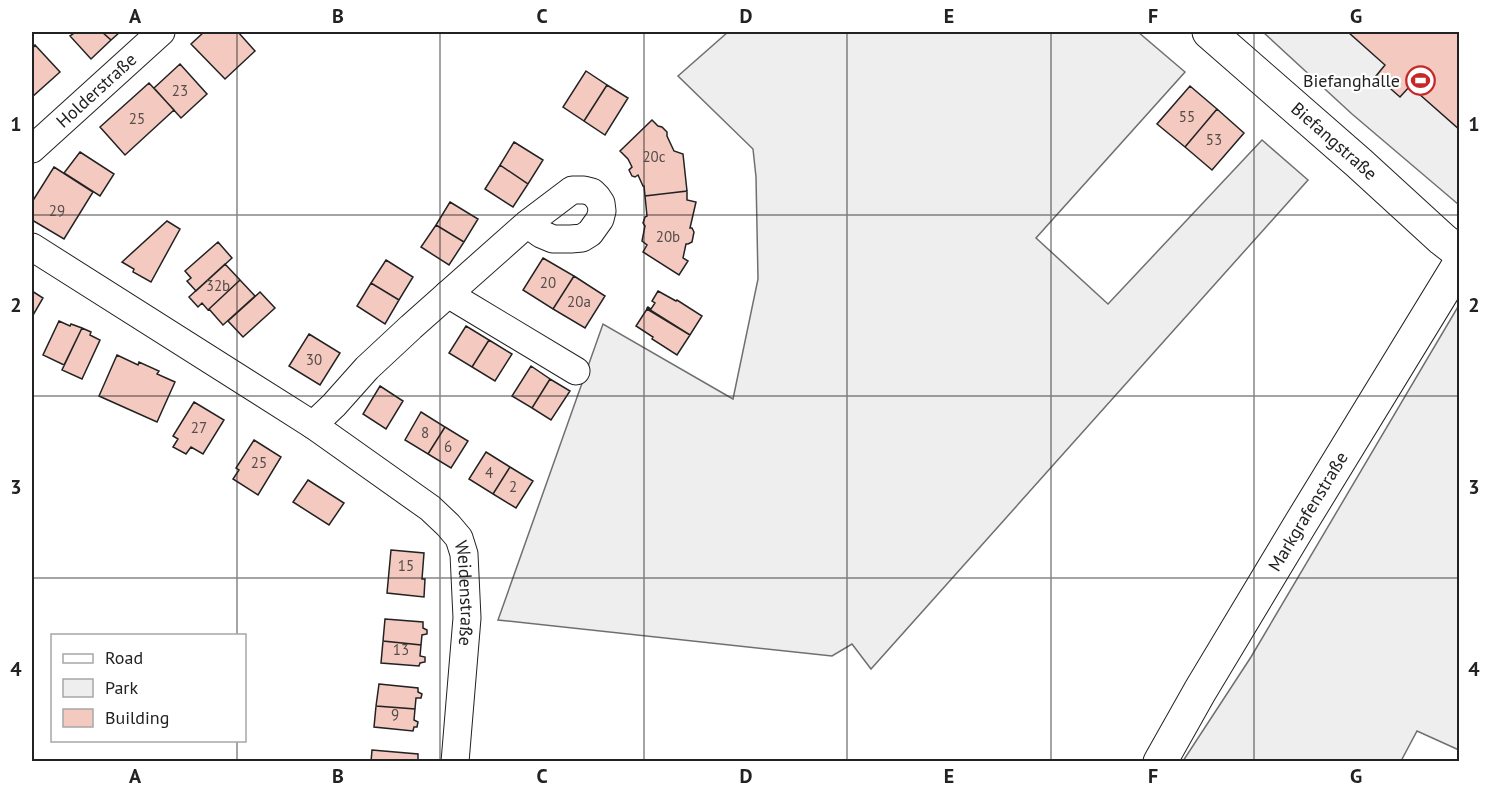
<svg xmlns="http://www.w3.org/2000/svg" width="1491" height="793" font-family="'PT Sans',sans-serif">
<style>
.green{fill:#eee;stroke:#6f6f6f;stroke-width:1.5}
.building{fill:#f3c9c0;stroke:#222;stroke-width:1.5}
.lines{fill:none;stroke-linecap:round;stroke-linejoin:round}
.minor-casing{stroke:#222;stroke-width:29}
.major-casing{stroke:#222;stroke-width:35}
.minor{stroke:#fff;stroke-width:27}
.major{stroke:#fff;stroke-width:33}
.grid{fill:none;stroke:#222;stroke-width:1.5;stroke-opacity:0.55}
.labels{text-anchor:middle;stroke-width:4.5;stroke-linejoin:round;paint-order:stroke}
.number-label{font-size:15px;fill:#564c4a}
.poi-label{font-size:18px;fill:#222;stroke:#fff;text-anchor:end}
.street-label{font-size:18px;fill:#222;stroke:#fff}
.neatline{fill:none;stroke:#222;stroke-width:2}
.grid-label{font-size:20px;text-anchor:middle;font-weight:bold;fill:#222}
</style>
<rect width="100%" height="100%" fill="#fff"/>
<!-- green -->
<path class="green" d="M728,32H1138L1185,72L1036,238L1108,304L1262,140L1308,180L871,669L852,644L832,656L498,620L603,324L733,399L758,279L756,177L753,149L678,76Z
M1263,32H1459V205L1352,114Z
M1459,305V750L1417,731L1401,761H1183L1251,657Z"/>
<!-- building -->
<path class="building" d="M76,32H102L111,40L91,59L70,36Z
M102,32H120L111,40Z
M204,32H238L255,51L225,79L191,44Z
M1348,32H1460V130L1410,86L1400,97L1376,76L1385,65Z
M35,45L60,72L32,97V49Z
M180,64L207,94L181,118L154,88Z
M586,71L607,85L584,121L563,107Z
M149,83L174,110L125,155L100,127Z
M607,85L628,98L605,135L584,121Z
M1190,86L1217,109L1185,147L1157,124Z
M1217,109L1244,133L1212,170L1185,147Z
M652,120L658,126L662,127L667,132V136L674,151L683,154L687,191L645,196L644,186H643L638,175L635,177L632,176L629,170L632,167L628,159L620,151Z
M514,142L543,160L528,184L500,165Z
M80,152L114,174L100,196L64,173Z
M500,165L528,184L513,207L485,189Z
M54,167L93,192L64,239L32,220V202Z
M687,191V200L696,202L690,228H692L694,232L692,242L688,244H686L683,258L688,261L679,275L643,252L647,245L642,241L645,226L643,223L645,217L647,216L645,196Z
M450,202L478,219L464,242L436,225Z
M167,221L180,229L151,282L133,272L134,269L122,262Z
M436,225L464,242L449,265L421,247Z
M218,242L232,258L196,291L187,281L191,278L185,271Z
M543,258L574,276L553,309L523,290Z
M386,260L413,277L399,300L371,283Z
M225,264L240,280L208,310L202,303L198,307L189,297Z
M574,276L605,296L585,328L553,309Z
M240,280L255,296L223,325L209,309Z
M371,283L399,300L385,324L357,306Z
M32,291L43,298L32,317Z
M658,291L676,301L677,300L702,316L690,335L647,308L648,307L651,309L655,303L652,301Z
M260,292L275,308L243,337L228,321Z
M647,309L690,335L677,355L652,339L653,337L636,326Z
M59,321L70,326L71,324L82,328L64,365L43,355Z
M466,326L489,340L472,367L449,353Z
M82,328L91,332L90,335L100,340L82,379L62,370Z
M309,334L340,353L320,385L289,366Z
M489,340L512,354L495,381L472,367Z
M117,355L138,365L139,362L159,371L157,374L175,382L157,422L99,396Z
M531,366L550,379L532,408L512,396Z
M550,379L570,391L551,420L532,408Z
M380,386L403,401L386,429L363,414Z
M194,402L224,420L203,454L191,447L186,454L173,447L178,439L173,436Z
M421,412L445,427L428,454L405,440Z
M445,427L468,441L451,468L428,454Z
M254,440L281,457L258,495L233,479L239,470L236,468Z
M486,452L510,467L493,494L469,479Z
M510,467L533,481L516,508L493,494Z
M308,480L344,503L329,525L293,502Z
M391,550L424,553L422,579H425L424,597L387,593Z
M385,619L423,622V628L427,630V634L422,635L421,645L383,641Z
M383,641L421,645L420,656L425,657V662L420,663L419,666L381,663Z
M379,684L418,688V692L422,694L421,698H416L415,709L376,706Z
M376,706L415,709L414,720L418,722L417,727H414L413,731L374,727Z
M372,750L418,754V762H371Z"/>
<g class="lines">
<defs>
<g id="minor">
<path id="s1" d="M32,149L161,32"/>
<path id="s2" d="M32,247L313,425L430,508L448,525L459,538L464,554L467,618L455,762"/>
<path d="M448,294L576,371"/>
<path d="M313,425L334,405L367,368L411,327L527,224L572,190H584L592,192L597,197L601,203L602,211L600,219L590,233L582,238L571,239H553L541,234L527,224"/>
</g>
<g id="major">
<path id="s3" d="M1209,32L1359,163L1442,239L1460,253"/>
<path id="s4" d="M1160,762L1200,691L1301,523L1460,263"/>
</g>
</defs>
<!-- minor casing -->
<use href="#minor" class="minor-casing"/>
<!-- major casing -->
<use href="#major" class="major-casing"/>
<!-- minor -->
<use href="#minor" class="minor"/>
<!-- major -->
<use href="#major" class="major"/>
</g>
<!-- grid -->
<path class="grid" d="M237,32V636M440,32V762M644,32V762M847,32V762M1051,32V762M1254,32V762M32,215H1460M32,396H1460M32,578H1460M237,740V762"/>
<!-- icons -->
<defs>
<symbol id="stadium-ring" viewBox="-11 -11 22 22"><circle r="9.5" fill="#fff" stroke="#c62828" stroke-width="1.5"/><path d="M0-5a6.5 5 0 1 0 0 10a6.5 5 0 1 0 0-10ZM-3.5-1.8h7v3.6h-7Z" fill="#c62828"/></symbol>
</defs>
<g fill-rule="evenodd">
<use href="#stadium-ring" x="1404" y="64" width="33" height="33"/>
</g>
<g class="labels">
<!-- number labels -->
<g class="number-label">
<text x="180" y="96">23</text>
<text x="1187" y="122">55</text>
<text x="137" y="124">25</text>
<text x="1214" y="145">53</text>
<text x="654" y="162">20c</text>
<text x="57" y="216">29</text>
<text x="668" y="242">20b</text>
<text x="548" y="288">20</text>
<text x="218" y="291">32b</text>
<text x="579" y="307">20a</text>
<text x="314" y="365">30</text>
<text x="199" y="433">27</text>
<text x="425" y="438">8</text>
<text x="448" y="452">6</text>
<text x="259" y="468">25</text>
<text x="489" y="478">4</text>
<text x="513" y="492">2</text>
<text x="406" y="571">15</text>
<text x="401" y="655">13</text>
<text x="395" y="720">9</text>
</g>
<!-- poi labels -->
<g class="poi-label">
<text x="1400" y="87">Biefanghalle</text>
</g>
<!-- street labels -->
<g class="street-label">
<text dy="6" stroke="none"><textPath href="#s1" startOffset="87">Holderstraße</textPath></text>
<text dy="6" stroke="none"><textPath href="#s3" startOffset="166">Biefangstraße</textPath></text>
<text dy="6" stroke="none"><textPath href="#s4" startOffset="291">Markgrafenstraße</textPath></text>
<text dy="6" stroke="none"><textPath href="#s2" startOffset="574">Weidenstraße</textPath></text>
</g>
</g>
<!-- border -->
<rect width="1491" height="793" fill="none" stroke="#ffffff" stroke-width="66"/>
<!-- legend -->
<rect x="51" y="634" width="195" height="108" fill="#ffffff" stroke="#a7a7a7" stroke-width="1.5"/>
<rect x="63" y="654" width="30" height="9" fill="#ffffff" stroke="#a7a7a7" stroke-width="1.5"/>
<text x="105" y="664" font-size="18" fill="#222222">Road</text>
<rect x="63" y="679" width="30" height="18" fill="#eeeeee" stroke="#a7a7a7" stroke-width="1.5"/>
<text x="105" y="694" font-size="18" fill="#222222">Park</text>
<rect x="63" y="709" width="30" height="18" fill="#f3c9c0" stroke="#a7a7a7" stroke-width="1.5"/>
<text x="105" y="724" font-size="18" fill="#222222">Building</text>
<rect x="33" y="33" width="1425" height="727" class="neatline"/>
<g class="grid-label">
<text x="135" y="23">A</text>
<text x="338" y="23">B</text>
<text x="542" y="23">C</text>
<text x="746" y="23">D</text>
<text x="949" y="23">E</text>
<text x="1153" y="23">F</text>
<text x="1356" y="23">G</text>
<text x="16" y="131">1</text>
<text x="1474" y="131">1</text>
<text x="16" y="312">2</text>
<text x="1474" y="312">2</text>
<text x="16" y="494">3</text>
<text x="1474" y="494">3</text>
<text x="16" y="676">4</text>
<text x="1474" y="676">4</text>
<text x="135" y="783">A</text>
<text x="338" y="783">B</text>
<text x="542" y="783">C</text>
<text x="746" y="783">D</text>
<text x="949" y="783">E</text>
<text x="1153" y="783">F</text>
<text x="1356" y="783">G</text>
</g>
</svg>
